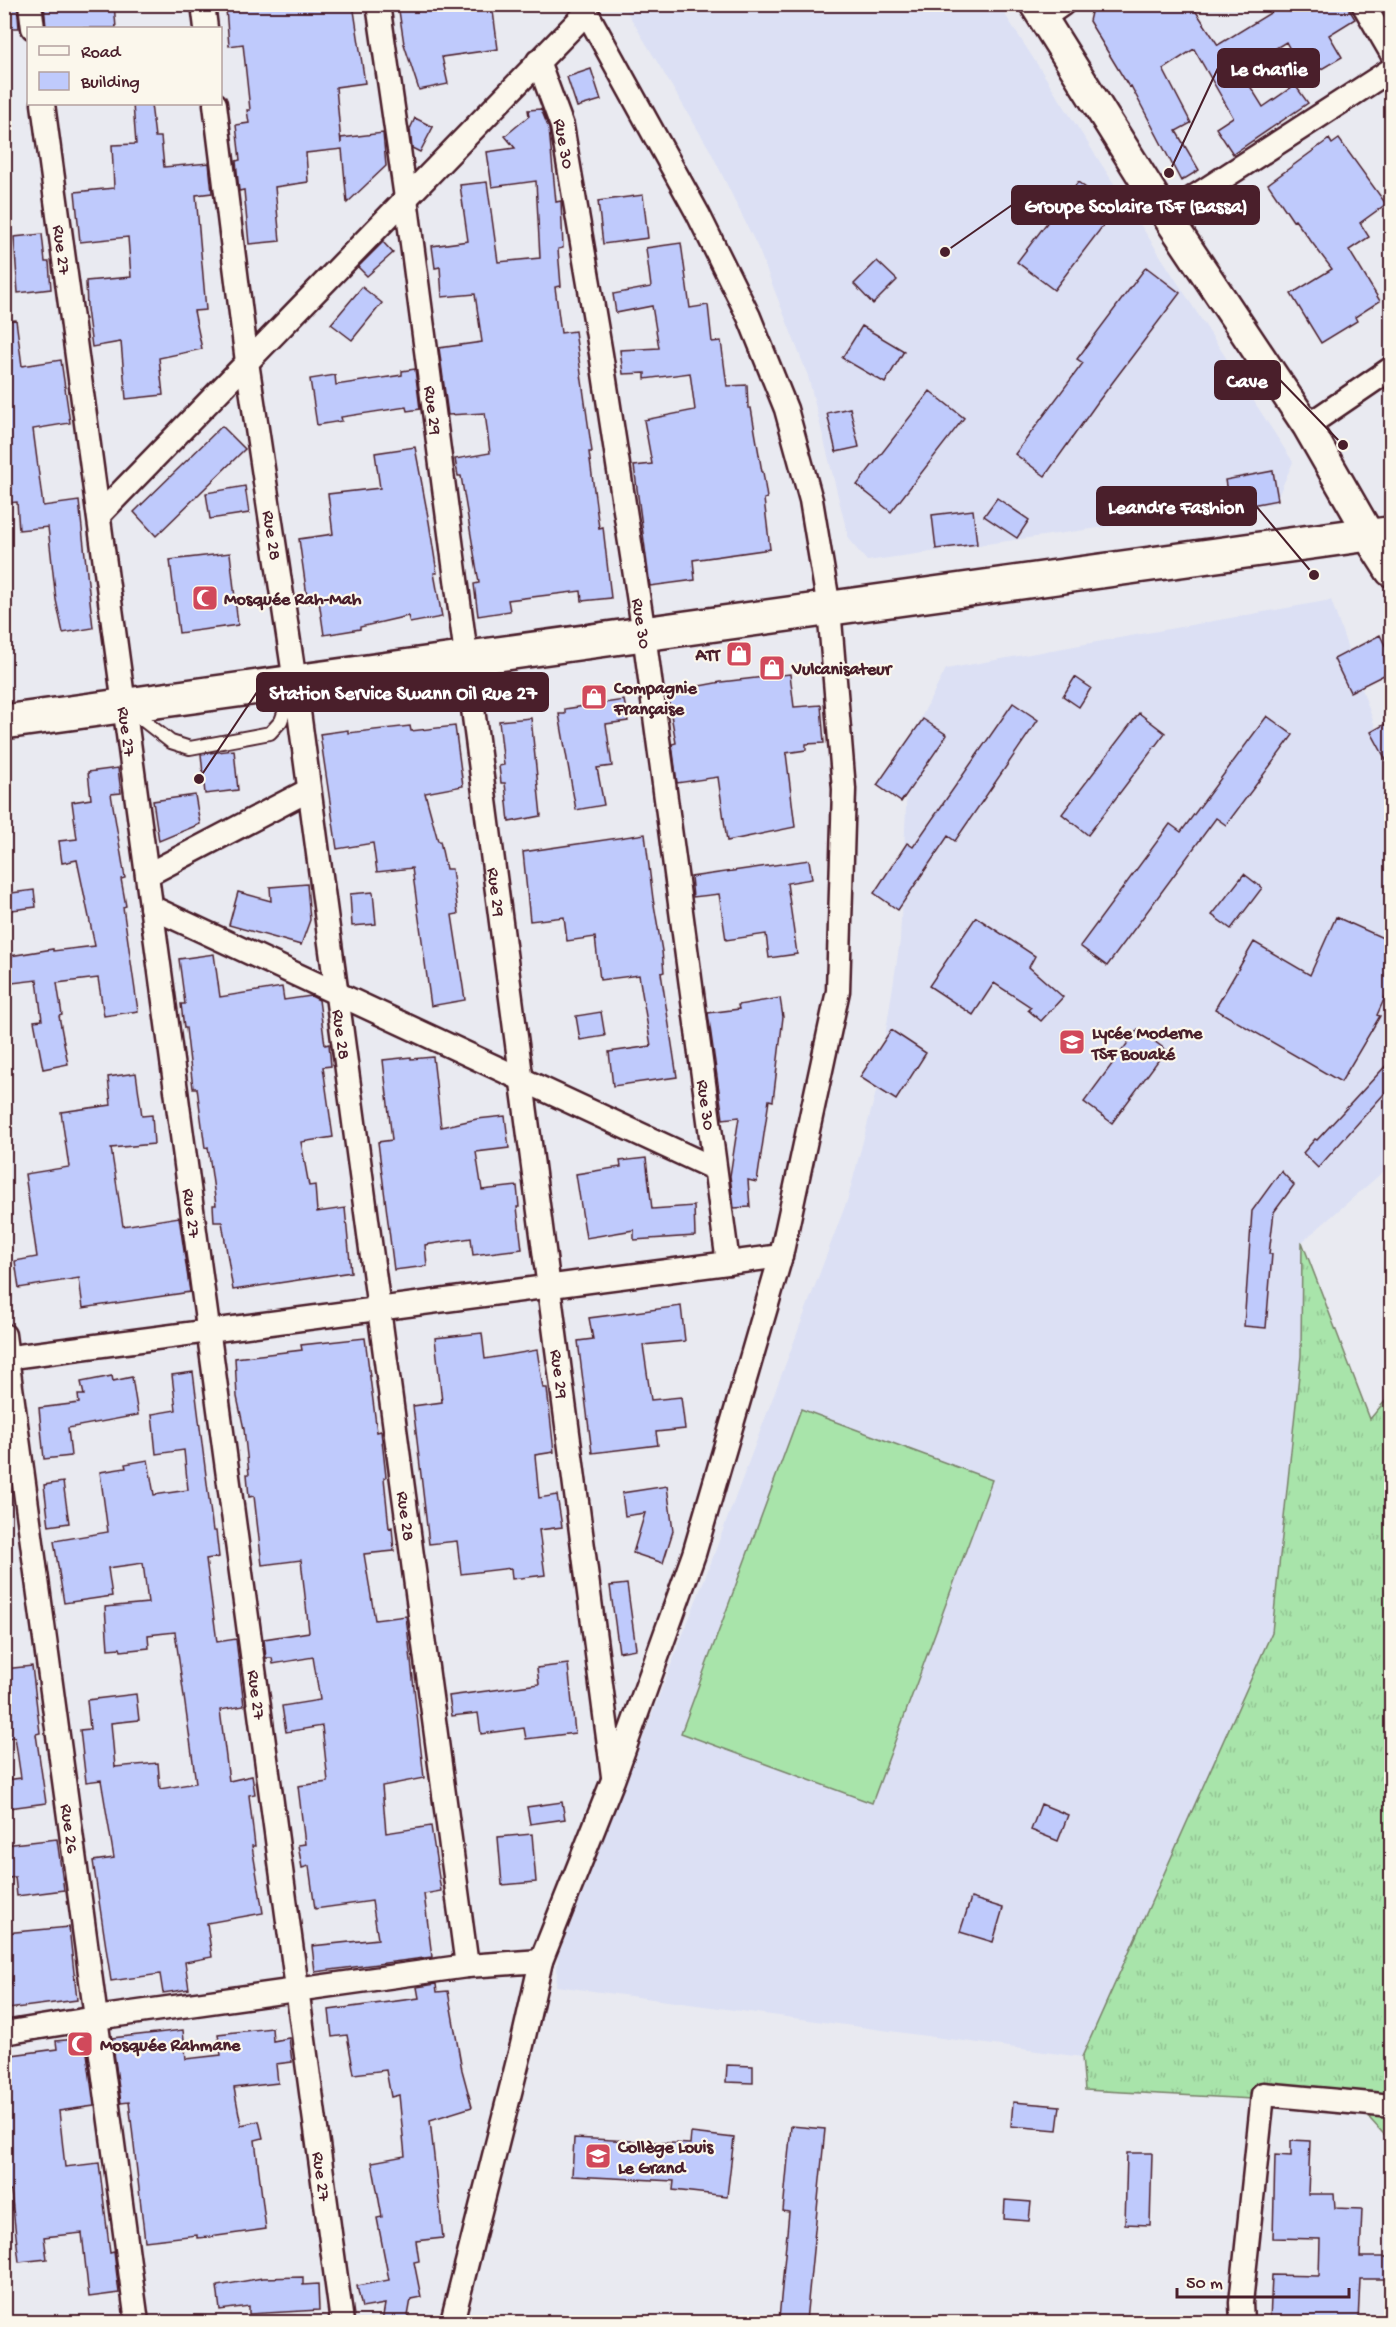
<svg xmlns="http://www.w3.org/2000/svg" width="1396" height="2327" font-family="'Gochi Hand',sans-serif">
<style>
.built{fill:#dce0f4}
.grass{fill:url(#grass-tufts);stroke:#79826a;stroke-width:1.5}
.pitch{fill:#a8e4aa;stroke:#79826a;stroke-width:1.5}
.building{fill:#bfcafc;stroke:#4a1f2b;stroke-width:1.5}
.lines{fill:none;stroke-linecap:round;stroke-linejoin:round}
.service-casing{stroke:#4a1f2b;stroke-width:16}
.minor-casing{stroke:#4a1f2b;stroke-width:27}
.tertiary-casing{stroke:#4a1f2b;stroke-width:33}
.secondary-casing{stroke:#4a1f2b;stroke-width:38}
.service{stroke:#fbf7ec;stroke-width:12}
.minor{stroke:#fbf7ec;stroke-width:22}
.tertiary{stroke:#fbf7ec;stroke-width:28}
.secondary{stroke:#fbf7ec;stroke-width:33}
.labels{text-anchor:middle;stroke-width:4.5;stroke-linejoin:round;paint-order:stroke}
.street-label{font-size:18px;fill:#4a1f2b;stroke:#fbf7ec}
.poi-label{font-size:18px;font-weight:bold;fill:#4a1f2b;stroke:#fbf7ec;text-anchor:start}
.leader{fill:none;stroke:#4a1f2b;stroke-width:2}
.callout-dot{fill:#4a1f2b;stroke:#fbf7ec;stroke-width:2}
.callout{fill:#4a1f2b;stroke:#4a1f2b;stroke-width:2}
.callout-label{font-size:20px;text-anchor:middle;font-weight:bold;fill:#fff}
</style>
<defs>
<pattern id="grass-tufts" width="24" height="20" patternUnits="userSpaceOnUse" patternTransform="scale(1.5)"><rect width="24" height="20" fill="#a8e4aa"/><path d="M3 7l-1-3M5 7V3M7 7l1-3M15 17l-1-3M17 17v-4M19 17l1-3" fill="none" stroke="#92c392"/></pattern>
</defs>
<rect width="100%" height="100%" fill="#e9eaf1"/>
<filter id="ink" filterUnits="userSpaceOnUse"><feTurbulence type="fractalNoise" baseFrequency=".0167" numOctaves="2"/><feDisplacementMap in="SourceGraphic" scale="12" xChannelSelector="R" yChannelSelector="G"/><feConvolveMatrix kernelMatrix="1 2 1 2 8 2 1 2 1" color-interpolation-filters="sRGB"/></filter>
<g filter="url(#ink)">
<!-- built -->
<path class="built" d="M623,5H999L1293,462L1275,503L867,561L849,540L808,376L758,248L710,150Z
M1331,600L1391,772V1165L1302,1242L1301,1356L1272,1632L1082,2057L556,1986L558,1956L711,1562L848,1198L877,1088L900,941L909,741L946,669Z"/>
<!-- grass -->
<path class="grass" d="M1302,1242L1370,1419L1391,1394V2142L1353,2100H1272L1085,2090L1082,2057L1272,1632L1301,1356Z"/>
<!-- pitch -->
<path class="pitch" d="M801,1409L992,1480L872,1803L681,1733Z"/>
<!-- building -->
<path class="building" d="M4,4H17L19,28H4Z
M44,4H114L116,28H46Z
M244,4H353L365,83L336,87L341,144V138L383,133L386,166L347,203L342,149L306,153L308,182L275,187L280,241L249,244L244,190L239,191L236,161L240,160L236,125L249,123L247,110H250L243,44L229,46L226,9L244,7Z
M398,4H492L498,49L442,57L448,84L419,90L404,44Z
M1093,4H1191L1218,45L1285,4H1346L1355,19L1329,35L1342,57L1306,78L1286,42L1240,70L1263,107L1295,85L1308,103L1233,154L1216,128L1233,117L1194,49L1163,69L1191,123L1176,131L1199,170L1181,181L1131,86L1129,87L1089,21Z
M591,69L601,100L577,107L567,77Z
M133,104H151L155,137H161L164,167L209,163L212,193L196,195L206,310L194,311L202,349L159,358L163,395L126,399L121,342L92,347L87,309L86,281L131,277L128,237L80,242L75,192L114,188L112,145L136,144Z
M541,109L549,129L556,202L561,201L563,248L558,249L561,286L555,287L561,333L575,331L592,452H589L599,528L603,527L611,598L582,601L581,591L508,600L510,611L478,616L474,584L479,583L461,476H458L455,459L490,453L485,413L448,415L439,348L482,342L475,294L442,297L440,267L435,268L432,246L468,241L460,185L487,182L498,262L540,258L536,181L492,187L487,152L515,148L505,136L529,116L528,110Z
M415,118L433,127L420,152L412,148L410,129Z
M1329,139L1332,144L1339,139L1386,204L1360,223L1369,237L1349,250L1380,301L1355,317L1357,321L1321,343L1291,294L1332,269L1295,220L1293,221L1268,184Z
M1078,182L1115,210L1054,290L1017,262Z
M643,195L648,238L603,244L598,201Z
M42,234L45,262H49L51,289L18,293L14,237Z
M383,242L393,253L367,276L358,267Z
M681,243L690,308L708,305L712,342L721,341L727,386L747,385L748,408H751L762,472H763L767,498L764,499L770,549L693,560L695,580L650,586L634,466L652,464L644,420L695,410L690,373L645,379V373L623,374L620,350L659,348L652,306L616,313L613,294L651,287L646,248Z
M877,261L897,280L873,304L854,284Z
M1146,267L1180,293L1097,403L1045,476L1015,454L1083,363L1077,359Z
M362,287L382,303L352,340L331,324Z
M16,320L22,366L61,360L70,423L33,429L43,506L79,501L93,628L63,633L56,600L48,527L19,530L17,502L8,503L4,481V321Z
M862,326L904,351L885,383L842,358Z
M415,369L420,409L407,411L406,407L341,417L342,421L317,425L310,379L335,375L336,385L402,375V371Z
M930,391L964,418L891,512L857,485Z
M850,408L859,447L836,452L827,413Z
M222,426L245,449L156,536L134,512Z
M415,447L429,522L437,573H434L442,617L410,623L408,616L360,627V629L324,635L319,601L308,603L299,539L333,534L328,494L380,488L375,453Z
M1273,471L1278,500L1230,509L1225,480Z
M245,486L249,513L210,519L206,493Z
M997,498L1029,520L1017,538L984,516Z
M973,510L977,544L936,549L932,515Z
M230,553L238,625L179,633L170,560Z
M1380,635L1392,660V671L1350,692L1334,659Z
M790,674L794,707L821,705L824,743L806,744V750L786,753L795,827L727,841L718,777L677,783L672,744L676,743L667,692L721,682Z
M1075,677L1091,688L1079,707L1063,696Z
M624,700L628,721L606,724L612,766L597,768L604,805L576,810L559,714H565V709Z
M1013,703L1038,720L955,841L948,836L898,910L874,893L907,843L913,847Z
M1139,713L1165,733L1088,835L1062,814Z
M1267,716L1293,735L1226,825L1216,818L1107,966L1080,946L1170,824L1181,832Z
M531,718L541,816L509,822L505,783H501L499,766L504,765L499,721Z
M923,719L947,735L901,802L877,785Z
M1392,720V771L1371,732Z
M410,726L411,731L455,726L463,786L425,793L438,841H440L446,869H452L458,914L452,915L465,1000L431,1006L412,868L377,872L373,843L337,849L320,734L348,730V733Z
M234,750L238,790L205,794L201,754Z
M118,768L121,793L111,794L125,878L121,879L126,906L123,907L138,1011L104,1016L98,978L57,983L62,1015L59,1016L68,1064L43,1069L34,1021L42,1020L37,980L4,984V957L53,949V951L95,946L77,860L62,863L59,841L77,839L72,802L91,799L88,772Z
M195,795L200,824L159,841L153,801Z
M645,834L653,899L662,951L664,972L661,973L677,1077L613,1086L609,1052L651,1046L639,975L600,980L595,937L567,941L564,917L530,921L523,852Z
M809,860L812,879L787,883L797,954L769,958L766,934L726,940L719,894L693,897L691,877Z
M1244,874L1262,888L1231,929L1212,915Z
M307,884L310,920L301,945L229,925L238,892L271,901L270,887Z
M34,890L36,907L4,911V894Z
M373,892L376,924L352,926L350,894Z
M976,917L1035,956L1029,967L1063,997L1041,1021L1028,1010L1031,1007L994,983L973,1015L929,986Z
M1336,917L1392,942V982L1377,1015L1380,1016L1341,1082L1215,1009L1254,942L1310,975Z
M214,954L220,997L282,987L284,1000L311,996L319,1000L325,1045L329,1044L331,1066L323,1067L333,1137L301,1142L309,1186L315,1185L317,1212L345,1208L351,1272L233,1290L222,1222H214L213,1205H216L208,1147L205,1148L197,1088H193L186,1028H184L181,1004H185L179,959Z
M780,998L783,1017L773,1101L769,1100L757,1182L748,1180L750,1207L734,1208L730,1176L739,1117L723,1119L708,1013L739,1009L738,1005Z
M601,1012L605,1036L580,1040L576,1016Z
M1138,1029L1166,1050L1112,1123L1084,1102Z
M891,1030L926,1053L896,1100L860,1077Z
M411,1057V1059L433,1057L441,1127L477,1119L505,1116L509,1148L476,1152L482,1190L517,1186L519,1207H517L522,1249L473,1255L471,1238L425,1245L427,1266L394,1270L378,1142L392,1140L383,1060Z
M1392,1059V1085L1318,1168L1303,1153L1315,1139L1317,1140Z
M136,1073L142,1116L152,1115L154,1144L111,1148L123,1226L179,1217L190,1292L83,1308L79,1278L19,1288L15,1261L37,1257L25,1174L69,1167L61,1112L111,1105L108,1077Z
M646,1158L652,1209L694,1206L695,1236L634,1240V1230L586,1238L576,1174L621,1167L620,1161Z
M1281,1171L1294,1185L1274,1212L1269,1254H1272L1266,1328L1244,1326L1252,1211Z
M681,1306L685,1341L643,1345L651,1400L681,1397L685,1429L656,1432L658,1445L592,1453L578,1341L593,1339L589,1318Z
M482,1333L485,1359L537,1350L543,1388H547L554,1452L535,1455L539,1498L557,1495L562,1527L539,1530L545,1575L512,1579L511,1568L461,1574L457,1541L429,1544L413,1406L442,1402L435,1338Z
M365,1338L377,1432L381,1431L386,1477L384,1478L389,1528L392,1527L394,1551L364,1554L375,1620L406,1616L424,1778L382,1786L386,1833L431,1826L441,1891L424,1894L432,1957L315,1972L312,1946L378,1939L372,1901L315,1909L309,1866L302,1868L298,1845L305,1844L298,1786L328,1782L322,1726L286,1732L282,1706L320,1700L313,1657L273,1664L272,1658H266L264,1639L309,1632L301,1560L262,1565L254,1496L249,1497L247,1474H249L244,1429L237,1397L235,1358L302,1350L301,1345Z
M193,1372L213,1531H216L219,1557L206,1559L217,1642L236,1639L244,1706L220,1710L229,1781L252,1776L255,1794L249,1795L255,1846H252L263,1913L207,1923L212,1957L185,1962L189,1989L163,1993L160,1974L111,1981L93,1861L114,1858L101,1780L86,1782L80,1730L90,1729L87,1700L136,1694L139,1720L111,1723L115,1767L158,1763L160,1789L196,1783L175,1632L148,1635L149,1648L121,1651L120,1648L108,1649L105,1607L148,1603L143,1563L108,1568L112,1596L64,1603L54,1541L108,1532L100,1472L126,1468L125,1464L148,1460L154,1495L188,1490L184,1450L156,1454L152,1414L176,1410L172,1375Z
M112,1376L113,1381L132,1377L138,1415L68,1428L71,1456L44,1459L39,1408L79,1403L78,1395H84L81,1382Z
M63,1482L69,1523L49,1526L44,1485Z
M667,1486L673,1531L663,1563L633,1553L645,1513L625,1516L622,1493Z
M627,1584L636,1649L619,1652L610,1586Z
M568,1664L575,1733L526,1739L524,1728L481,1734L478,1713L452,1716L449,1696L539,1684L537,1668Z
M32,1666L40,1733L36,1734L46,1803L9,1808L6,1780L21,1778L15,1737L4,1738V1669Z
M562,1802L565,1819L530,1824L527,1807Z
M1041,1804L1068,1815L1058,1841L1031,1830Z
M532,1834L536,1882L502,1885L498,1837Z
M57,1839L64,1890L17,1896L15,1877L4,1879V1845Z
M971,1898L1003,1908L993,1942L960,1932Z
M69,1927L77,2000L8,2009L5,1985L11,1984L5,1933Z
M436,1984L437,1992L448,1991L462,2070L472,2107L430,2120L443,2238L416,2241L419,2261L414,2262L421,2297L411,2299L407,2322H382L385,2304L362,2308L357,2286L389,2280L377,2218L382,2217L372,2162L405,2156L399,2095L391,2097L386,2070L354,2074L347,2035L332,2037L329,2010L419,1998L417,1987Z
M272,2028L273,2041L289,2038L292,2062L276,2064L278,2083L234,2088L241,2125L259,2121L263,2138L255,2140L266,2229L210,2237L197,2238V2235L145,2241L129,2102L121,2103L112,2038L183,2030L186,2059L221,2055L218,2034Z
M85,2038L94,2106L59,2111L65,2167L99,2163L110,2253L114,2252L119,2293L89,2297L82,2233L44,2237L47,2259L19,2262L11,2191L4,2192V2056L57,2049L56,2041Z
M727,2065L753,2066V2083L726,2082Z
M1013,2102L1060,2106L1057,2130L1011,2126Z
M791,2126L825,2129L806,2321L779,2319L789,2212L783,2211Z
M691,2133L734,2138L727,2196L673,2190L674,2181L572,2176L574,2138L690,2144Z
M1291,2140L1310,2141L1308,2194H1334L1335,2208L1362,2209L1360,2257H1392V2279H1360L1358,2322H1270L1272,2275L1319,2276L1320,2239L1273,2238L1275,2155L1291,2156Z
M1127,2153H1152L1150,2225L1125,2224Z
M1005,2200L1031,2202L1029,2221L1004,2219Z
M303,2277V2285L318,2284L319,2310L249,2314V2306L220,2310L217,2286L262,2278Z"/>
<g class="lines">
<defs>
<path id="service" d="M130,710L171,742L190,748L270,733L281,721L292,691"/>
<g id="minor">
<path d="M30,4L33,28"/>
<path d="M203,4L206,28"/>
<path id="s1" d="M378,4L406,198L613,1776"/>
<path d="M1363,4L1392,54"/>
<path d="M1043,18L1063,4"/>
<path id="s2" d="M538,61L562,126L601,354L644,634L728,1263"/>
<path id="s3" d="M43,104L342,2322"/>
<path id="s4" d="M215,104L247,362L295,682L467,1966"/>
<path d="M1166,215L1392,69"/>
<path d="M1307,426L1392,368"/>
<path d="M99,515L587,12"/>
<path d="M147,875L309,790"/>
<path d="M151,907L715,1169"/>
<path id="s5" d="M4,1335L137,2322"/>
<path d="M4,1358L781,1256"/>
<path d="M4,2033L96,2018L467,1966L541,1961"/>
<path d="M452,2322L522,2045L541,1961L613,1780L694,1554L781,1256L838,991L844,789L829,608L811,500L786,409L749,317L698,214L582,4"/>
<path d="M1242,2322L1241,2303L1263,2094L1392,2106"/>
</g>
<path id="tertiary" d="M1034,4L1166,215L1307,426L1369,534L1392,531"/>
<path id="secondary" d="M4,722L1369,534L1392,570"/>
</defs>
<!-- service casing -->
<use href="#service" class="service-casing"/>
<!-- minor casing -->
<use href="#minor" class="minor-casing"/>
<!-- tertiary casing -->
<use href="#tertiary" class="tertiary-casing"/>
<!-- secondary casing -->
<use href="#secondary" class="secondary-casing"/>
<!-- service -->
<use href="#service" class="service"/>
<!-- minor -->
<use href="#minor" class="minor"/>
<!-- tertiary -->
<use href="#tertiary" class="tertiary"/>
<!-- secondary -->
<use href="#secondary" class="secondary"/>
</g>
</g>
<!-- icons -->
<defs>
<symbol id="mosque-square" viewBox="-11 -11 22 22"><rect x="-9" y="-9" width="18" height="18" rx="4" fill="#d1495b" stroke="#fbf7ec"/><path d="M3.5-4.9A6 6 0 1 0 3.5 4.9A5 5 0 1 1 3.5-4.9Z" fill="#fff"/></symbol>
<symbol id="shop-square" viewBox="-11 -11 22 22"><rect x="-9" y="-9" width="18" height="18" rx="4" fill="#d1495b" stroke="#fbf7ec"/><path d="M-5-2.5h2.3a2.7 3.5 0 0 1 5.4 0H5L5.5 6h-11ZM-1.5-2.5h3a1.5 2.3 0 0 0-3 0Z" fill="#fff"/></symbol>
<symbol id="school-square" viewBox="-11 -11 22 22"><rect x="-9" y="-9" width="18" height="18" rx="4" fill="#d1495b" stroke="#fbf7ec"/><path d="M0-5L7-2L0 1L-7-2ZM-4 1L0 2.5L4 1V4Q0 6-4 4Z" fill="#fff"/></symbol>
</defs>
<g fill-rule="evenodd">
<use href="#mosque-square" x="190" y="583" width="30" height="30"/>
<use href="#shop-square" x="724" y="639" width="30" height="30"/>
<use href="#shop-square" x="757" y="653" width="30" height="30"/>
<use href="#shop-square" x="579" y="682" width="30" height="30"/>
<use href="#school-square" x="1057" y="1027" width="30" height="30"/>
<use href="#mosque-square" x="65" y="2029" width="30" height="30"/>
<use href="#school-square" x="583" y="2141" width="30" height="30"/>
</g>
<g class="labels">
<!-- street labels -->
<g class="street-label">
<text dy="6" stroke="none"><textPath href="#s2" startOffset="87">Rue 30</textPath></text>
<text dy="6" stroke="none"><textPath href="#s3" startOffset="147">Rue 27</textPath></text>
<text dy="6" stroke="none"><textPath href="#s1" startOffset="410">Rue 29</textPath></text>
<text dy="6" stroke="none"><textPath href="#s4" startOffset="435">Rue 28</textPath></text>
<text dy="6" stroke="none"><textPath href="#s2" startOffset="573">Rue 30</textPath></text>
<text dy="6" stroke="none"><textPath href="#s3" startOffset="633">Rue 27</textPath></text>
<text dy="6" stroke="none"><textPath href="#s1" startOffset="896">Rue 29</textPath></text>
<text dy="6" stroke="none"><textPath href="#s4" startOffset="939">Rue 28</textPath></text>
<text dy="6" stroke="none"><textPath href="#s2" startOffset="1059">Rue 30</textPath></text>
<text dy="6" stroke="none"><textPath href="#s3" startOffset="1119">Rue 27</textPath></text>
<text dy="6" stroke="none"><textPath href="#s1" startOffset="1382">Rue 29</textPath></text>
<text dy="6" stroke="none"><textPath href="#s4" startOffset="1425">Rue 28</textPath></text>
<text dy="6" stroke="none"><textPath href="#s3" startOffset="1605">Rue 27</textPath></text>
<text dy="6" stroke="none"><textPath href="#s5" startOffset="498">Rue 26</textPath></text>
<text dy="6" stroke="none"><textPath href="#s3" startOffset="2091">Rue 27</textPath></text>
</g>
<!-- poi labels -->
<g class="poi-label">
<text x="224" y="604">Mosquée Rah-Mah</text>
<text x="720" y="660" text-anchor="end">ATT</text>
<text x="792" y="674">Vulcanisateur</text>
<text x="614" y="693">Compagnie<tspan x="614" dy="21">Française</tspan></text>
<text x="1092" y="1038">Lycée Moderne<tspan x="1092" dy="21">TSF Bouaké</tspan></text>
<text x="100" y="2050">Mosquée Rahmane</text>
<text x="618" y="2152">Collège Louis<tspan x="618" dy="21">Le Grand</tspan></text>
</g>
</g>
<!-- callouts -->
<path class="leader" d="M1169 173L1218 68M945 252L1012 205M1343 445L1280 380M1314 575L1256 506M199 779L257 692"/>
<g class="callout-dot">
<circle cx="1169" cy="173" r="6"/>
<circle cx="945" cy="252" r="6"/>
<circle cx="1343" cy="445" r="6"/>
<circle cx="1314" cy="575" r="6"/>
<circle cx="199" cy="779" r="6"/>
</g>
<g class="callout">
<rect x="1218" y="49" width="101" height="38" rx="6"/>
<rect x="1012" y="186" width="247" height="38" rx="6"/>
<rect x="1215" y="361" width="65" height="38" rx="6"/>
<rect x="1097" y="487" width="159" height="38" rx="6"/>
<rect x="257" y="673" width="291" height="38" rx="6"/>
</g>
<g class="callout-label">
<text x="1269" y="75">Le charlie</text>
<text x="1136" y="212">Groupe Scolaire TSF (Bassa)</text>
<text x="1247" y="387">Cave</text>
<text x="1176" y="513">Leandre Fashion</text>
<text x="403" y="699">Station Service Swann Oil Rue 27</text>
</g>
<!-- margin -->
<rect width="1396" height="2327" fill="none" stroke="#fbf7ec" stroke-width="24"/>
<rect x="12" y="12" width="1372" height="2303" fill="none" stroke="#4a1f2b" stroke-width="2" filter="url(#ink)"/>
<!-- legend -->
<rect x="27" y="27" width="195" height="78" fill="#fbf7ec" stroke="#b4a19f" stroke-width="1.5"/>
<rect x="39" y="46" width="30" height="9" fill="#fbf7ec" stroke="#b4a19f" stroke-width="1.5"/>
<text x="81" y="57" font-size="18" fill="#4a1f2b">Road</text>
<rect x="39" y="72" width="30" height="18" fill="#bfcafc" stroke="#b4a19f" stroke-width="1.5"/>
<text x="81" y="87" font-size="18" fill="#4a1f2b">Building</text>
<!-- scale -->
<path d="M1177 2288v9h172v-9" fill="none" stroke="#4a1f2b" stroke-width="3"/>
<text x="1186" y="2288" font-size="18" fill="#4a1f2b" stroke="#fbf7ec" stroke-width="4.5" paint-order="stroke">50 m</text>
</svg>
